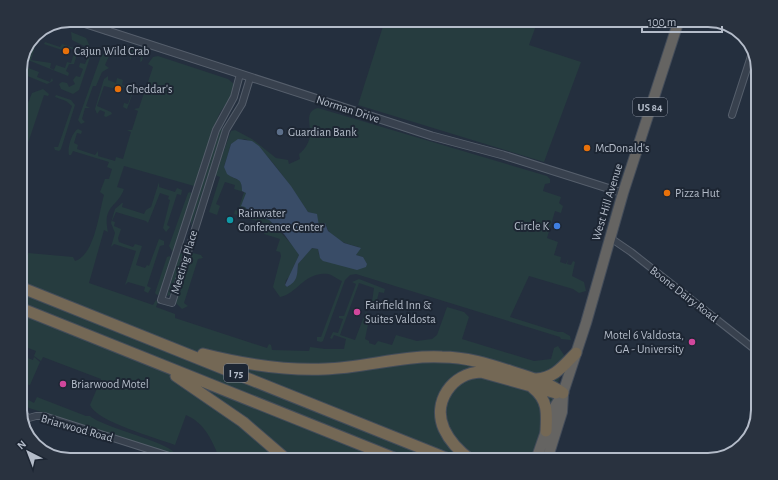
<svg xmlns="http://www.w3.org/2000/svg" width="778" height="480" font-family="'Alegreya Sans',sans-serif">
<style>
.green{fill:#263c3f;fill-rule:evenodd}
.water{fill:#394c67}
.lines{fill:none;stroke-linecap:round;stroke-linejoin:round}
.minor-casing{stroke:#565f6c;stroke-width:8}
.tertiary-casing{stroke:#565f6c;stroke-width:9}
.trunk-casing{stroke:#434c59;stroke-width:12}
.motorway-casing{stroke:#434c59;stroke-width:13}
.minor{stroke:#38414e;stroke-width:6}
.tertiary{stroke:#38414e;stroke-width:7}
.trunk{stroke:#656462;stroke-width:10}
.motorway{stroke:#746855;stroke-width:11}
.food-dot{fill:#e8710a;stroke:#1d2633;stroke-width:1.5}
.service-dot{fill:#5c6f8a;stroke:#1d2633;stroke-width:1.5}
.culture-dot{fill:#0f9aa8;stroke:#1d2633;stroke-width:1.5}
.shop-dot{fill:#3f7fe0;stroke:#1d2633;stroke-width:1.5}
.hotel-dot{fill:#d1479c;stroke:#1d2633;stroke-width:1.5}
.labels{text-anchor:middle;stroke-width:4;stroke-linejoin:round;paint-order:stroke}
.shield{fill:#1d2633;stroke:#878f9c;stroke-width:1}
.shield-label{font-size:11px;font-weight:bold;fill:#b4bcc9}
.poi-label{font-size:12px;fill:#b4bcc9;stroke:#1d2633;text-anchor:start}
.street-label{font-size:12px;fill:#b4bcc9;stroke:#1d2633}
.rim{fill:none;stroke:#b4bcc9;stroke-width:2}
</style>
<rect width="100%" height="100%" fill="#242f3e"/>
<!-- green -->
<path class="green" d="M385,20H538L529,45L581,62L544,162L358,105Z
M71,32L86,38L92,51L79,90L73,94L61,89L59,84L62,82L67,83L69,87L75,84L73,80L76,76L80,77L83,69L79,67L80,63L85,64L89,54L84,51L88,49L87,45L84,46L72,40Z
M38,36L40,37L39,42L37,41L31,60L51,63L50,68L54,70L56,65L65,68L67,62L71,63L75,50L64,46L62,50L44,44L45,42L60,47L62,44L77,49L78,51L74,64H69L66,71L69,73L68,76L28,60Z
M118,47L139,50L143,56L142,61L140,62L141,57L133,55L130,60V54L118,50L114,57L109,56L105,65L109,68L102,72L96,86H93L86,106L90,108H85L82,119L85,122L81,124L78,120L101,56L111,48Z
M158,56L228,79L234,84C235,97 222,106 218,117C209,139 206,166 194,186L124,166L117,187L124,189C118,207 102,205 108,232L104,230L89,283L153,305L156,300L158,302L156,307L175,314V318L267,348L269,344L271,345L272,350L309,351L310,347L325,349H344L346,339L334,335L332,339L330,338L333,332L338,333L343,319L339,318V316H344L356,284L352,282L359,279L385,289L384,293L379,292L377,300L372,302L374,288L359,283L340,335L355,340L366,311L369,320L365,339L369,341V343L375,345L378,341L392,345L396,335L417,341L432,339L437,335L447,307L464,312L469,317L462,339L534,361L551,359L554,348L558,346L564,355L561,373L534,460H220C213,442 205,423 186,415L175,445C157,438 97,422 90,405L101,379L43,357L41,361L34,356L36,351L23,346L20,352V250L28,253L73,257L75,261C95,255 99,212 104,195L100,192L105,179H109L112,169L107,167L109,162L73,151L71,155H69C67,148 72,132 78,129L82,131L81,134L77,133L74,143L78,145L77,149L95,155L98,151V156L115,161L116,157L123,159L131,132L127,130H132L138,111L134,109L139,108L145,90L140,87L146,88L153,67L148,64L153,57Z
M23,66L39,72L37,77L50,82L52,78L53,81L47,84L20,73V67Z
M108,76V80L116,83L117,78L123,80L122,85L131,88L134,83L136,84L127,109L123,107L124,103L128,104L133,90L121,86L116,89L104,86L97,106L111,112L112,114L106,117L104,116L105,112L100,110L97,114L95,109L104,79Z
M43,89L49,94L48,96L44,95L20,167V123L32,93Z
M56,95L71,100L75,105L61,149L59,151L55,150L54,147H58L72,106L66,101L55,97Z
M318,108L547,176L550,179V183L545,184L543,191L561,197L559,203L563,206L561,213L555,211L547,238L558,242L554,255L561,257L560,262L566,264L568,259L567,264L571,265L573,261L575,262L572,276L584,282L586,291L579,293L573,289L529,276L510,317L558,332H563L570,336L571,340L561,339L560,337L356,274L350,275L345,280L323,341L321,342L317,341V337H321L342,281C337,279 333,275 328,274C305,271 297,294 280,297L273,287L281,256L280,252L276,251L280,239L264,234L267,224L234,214L235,210L238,211L244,192L234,189L235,185L225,182L216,204L220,206L217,215L209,212L220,177L215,175L231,131L235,130L252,139L276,158L288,160L289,164L300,159L299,154C305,150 311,140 310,132C310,123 305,111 318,108ZM244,139C264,143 296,195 308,212L312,213L319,226L321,227L326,225C330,239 346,244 359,247L356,255L363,257L330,262L323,260L319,255L318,249L311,248L298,264C298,272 295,282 287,287L285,285L286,280L290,276L299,255L296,249L269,220L250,213L245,207L246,193L242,189L241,181L232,177L224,167L231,144Z
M222,129L223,130L191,226V218L220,130Z
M159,182V187L175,192L177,188L182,190L181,195L177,194L167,225L170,227L166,232L163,228L170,200L168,199L169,196L160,193L148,223L146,221L116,212L112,221L115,222L114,226L121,229L118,238L119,242L133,247L135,244L142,246L136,265L145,268L147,265L149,266L159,239L164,241V245L160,246L147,286L151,288L148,293L144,291L145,287L128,282L125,285L136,251L114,244L111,247L115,233L111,223L115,209L122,203H123L122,207L144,214L146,210L151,207Z
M190,192L192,194L175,250L172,251L169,246L188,193Z
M182,253L183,255L170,295L167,296L179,254Z
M193,253L201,255L203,258L198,259L184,303L188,306L182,309L175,302L190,254Z
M170,256L172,259L160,294L157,295L155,293L167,257Z
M20,355L33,360L34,357L40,362L30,385L24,384L20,386Z
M27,393L25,398L34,403L37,397L86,416H90C104,428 173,443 176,455L29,408L22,402L23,398Z"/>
<!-- water -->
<path class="water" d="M238,139L252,141L259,146L291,186L308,212L317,214L319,226L321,227L325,223L328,231L344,243L361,248L356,255L363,257L367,264L366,267L357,270L323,261L320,258L318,249L312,248L298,264C297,275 298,281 287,287L285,285L299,255L284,234L269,220L250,213L245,207L241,206L246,193L242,191C242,177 237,181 227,174L224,167L231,144Z"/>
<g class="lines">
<defs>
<path id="minor" d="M107,31L110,20
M240,74L234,97L216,130L161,300L172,303L226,130L242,104L250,78
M732,115L753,50
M609,237L631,252L758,352
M20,410L28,418
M22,420L36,416H44L182,460"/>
<path id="tertiary" d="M74,20L432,136L503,155L623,193"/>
<path id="trunk" d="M536,460L554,408L563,393L586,323L623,193L679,20
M547,460L562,412L563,395"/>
<path id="motorway" d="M20,287L451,460
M20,308L399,460
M203,354C243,364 283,371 325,369C364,368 403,355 442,357C466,357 488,364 510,371C529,377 547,382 563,393
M176,376L243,422L287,460
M536,379C555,378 563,366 576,353
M533,388C548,400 547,413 546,431
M471,460C460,452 450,442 444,429C432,402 452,373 481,372L556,393"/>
</defs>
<!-- minor casing -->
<use href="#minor" class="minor-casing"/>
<!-- tertiary casing -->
<use href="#tertiary" class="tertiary-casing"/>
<!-- trunk casing -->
<use href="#trunk" class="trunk-casing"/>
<!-- motorway casing -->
<use href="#motorway" class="motorway-casing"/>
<!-- minor -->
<use href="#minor" class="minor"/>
<!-- tertiary -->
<use href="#tertiary" class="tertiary"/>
<!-- trunk -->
<use href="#trunk" class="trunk"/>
<!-- motorway -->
<use href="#motorway" class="motorway"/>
</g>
<!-- markers -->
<g class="food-dot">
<circle cx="66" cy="51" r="4"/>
<circle cx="118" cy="89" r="4"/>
<circle cx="587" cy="148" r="4"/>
<circle cx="667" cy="193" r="4"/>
</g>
<circle class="service-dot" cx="280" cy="132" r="4"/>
<circle class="culture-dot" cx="230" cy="220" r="4"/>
<circle class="shop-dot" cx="557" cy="226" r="4"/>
<g class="hotel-dot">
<circle cx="357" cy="312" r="4"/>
<circle cx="692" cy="342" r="4"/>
<circle cx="63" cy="384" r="4"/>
</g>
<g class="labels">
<!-- shield labels -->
<g class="shield">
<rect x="633" y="98" width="34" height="18" rx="3"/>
<rect x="224" y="364" width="24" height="18" rx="3"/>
</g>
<g class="shield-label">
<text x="650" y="111">US 84</text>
<text x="236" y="377">I 75</text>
</g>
<!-- poi labels -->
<g class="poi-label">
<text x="74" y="55">Cajun Wild Crab</text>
<text x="126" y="93">Cheddar's</text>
<text x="288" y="136">Guardian Bank</text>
<text x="595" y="152">McDonald's</text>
<text x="675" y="197">Pizza Hut</text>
<text x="238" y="217">Rainwater<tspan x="238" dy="14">Conference Center</tspan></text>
<text x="549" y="230" text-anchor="end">Circle K</text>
<text x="365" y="309">Fairfield Inn &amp;<tspan x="365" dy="14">Suites Valdosta</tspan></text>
<text x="684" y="339" text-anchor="end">Motel 6 Valdosta,<tspan x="684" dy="14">GA - University</tspan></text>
<text x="71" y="388">Briarwood Motel</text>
</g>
<!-- street labels -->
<g class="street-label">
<text transform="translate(348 109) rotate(18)" y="4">Norman Drive</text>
<text transform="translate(607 202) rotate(-73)" y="4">West Hill Avenue</text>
<text transform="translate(184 262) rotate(-73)" y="4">Meeting Place</text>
<text transform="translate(684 294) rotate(38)" y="4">Boone Dairy Road</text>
<text transform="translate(77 428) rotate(16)" y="4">Briarwood Road</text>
</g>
</g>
<!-- crop -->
<path d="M0 0H778V480H0ZM70 27H708A43 43 0 0 1 751 70V410A43 43 0 0 1 708 453H70A43 43 0 0 1 27 410V70A43 43 0 0 1 70 27Z" fill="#29323f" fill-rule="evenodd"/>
<path class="rim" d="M70 27H708A43 43 0 0 1 751 70V410A43 43 0 0 1 708 453H70A43 43 0 0 1 27 410V70A43 43 0 0 1 70 27Z"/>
<!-- north arrow -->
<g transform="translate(28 452) rotate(318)" stroke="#1d2633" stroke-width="3" paint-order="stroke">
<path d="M0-3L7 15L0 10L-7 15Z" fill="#b4bcc9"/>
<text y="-6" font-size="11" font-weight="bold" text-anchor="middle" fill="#b4bcc9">N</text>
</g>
<!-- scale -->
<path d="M642 26v6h80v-6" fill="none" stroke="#b4bcc9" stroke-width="2"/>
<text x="648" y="26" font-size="12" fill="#b4bcc9" stroke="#1d2633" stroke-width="3" paint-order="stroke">100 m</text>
</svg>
